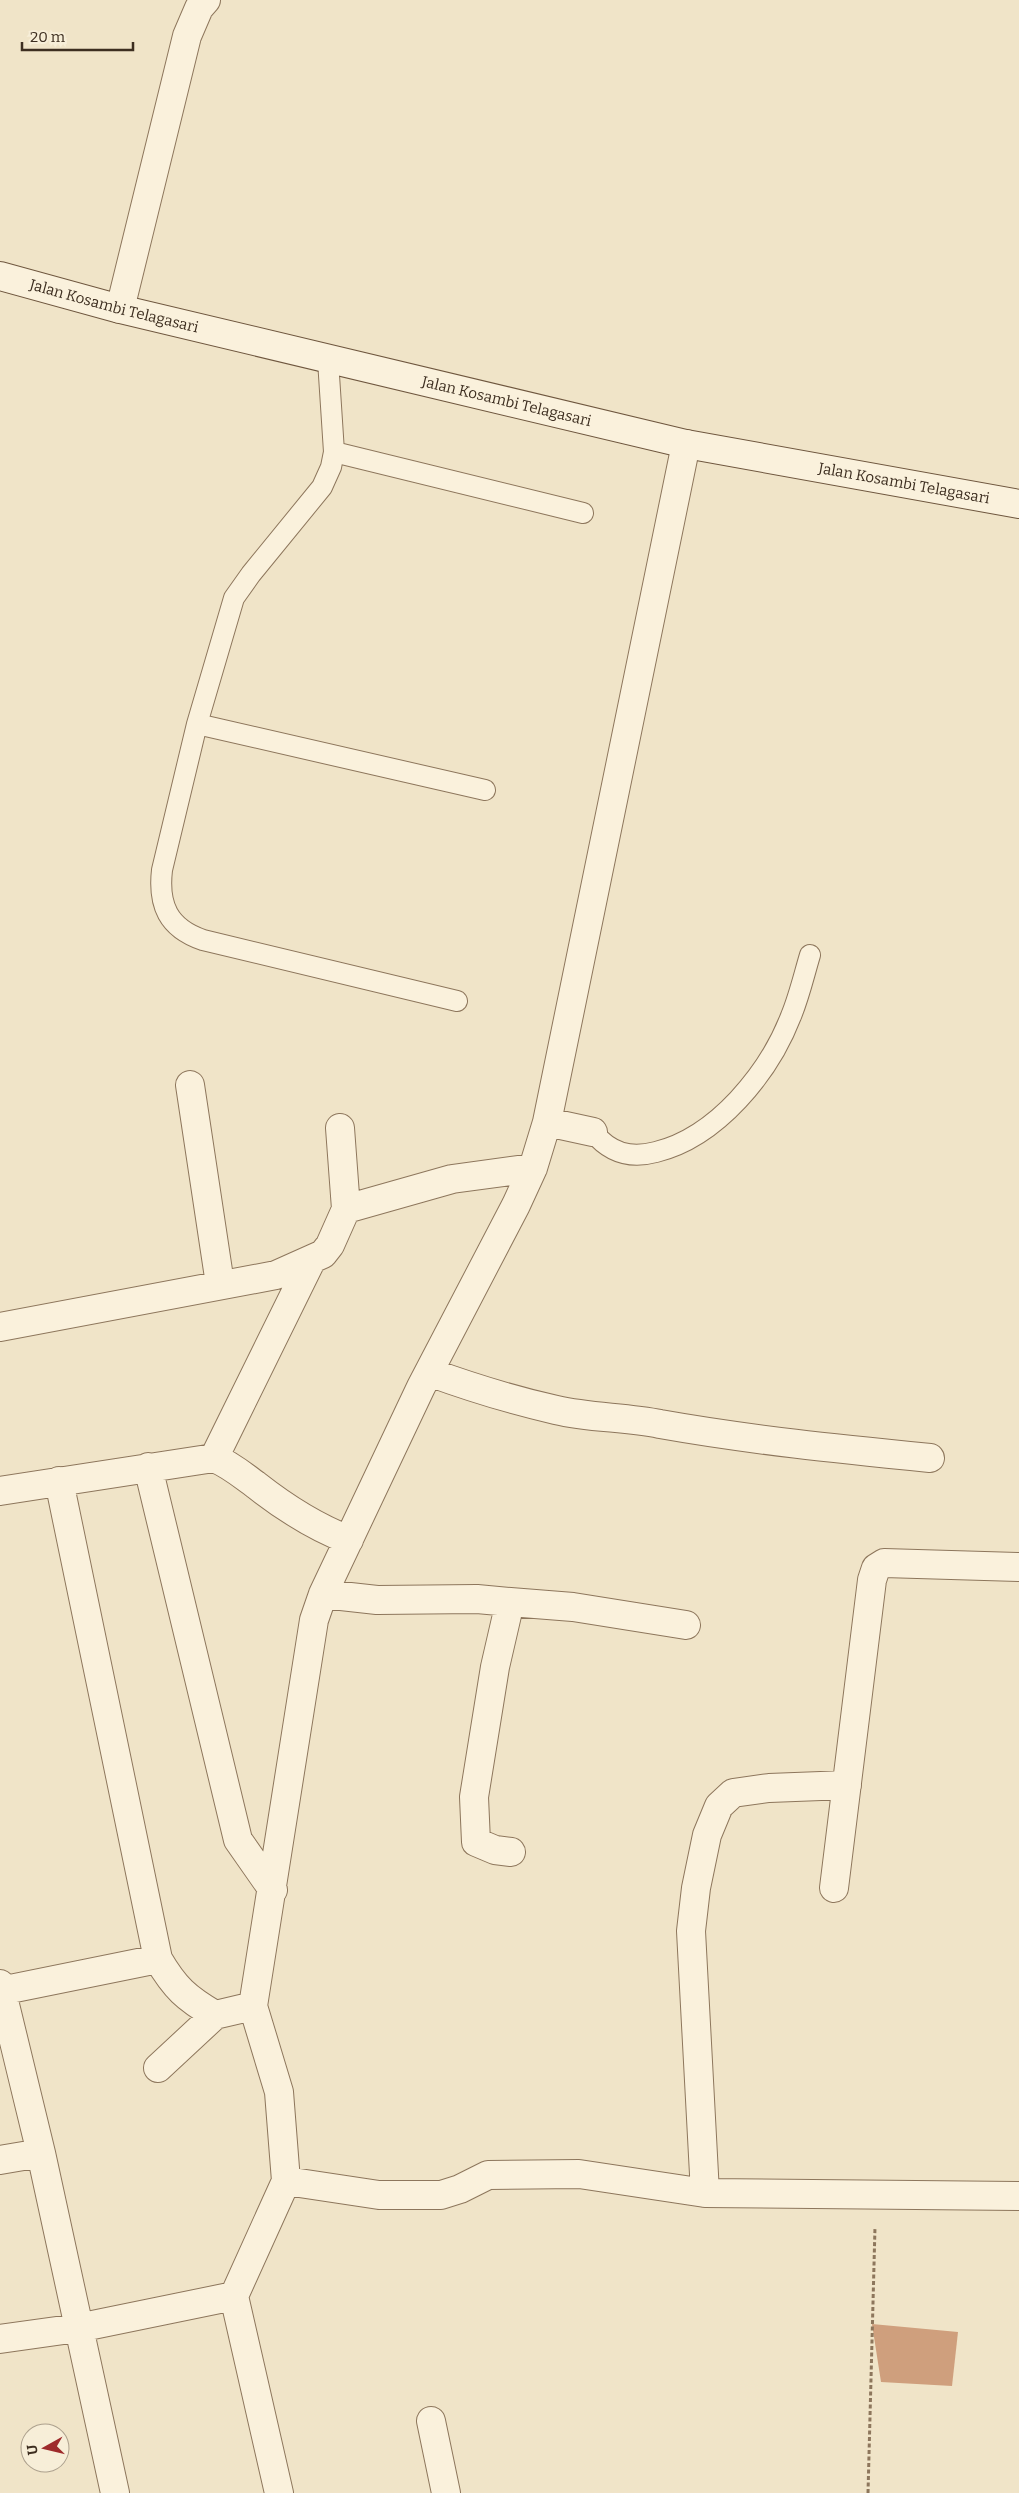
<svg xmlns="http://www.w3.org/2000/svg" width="1019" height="2493" font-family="Bitter,serif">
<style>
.building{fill:#cf9f7d}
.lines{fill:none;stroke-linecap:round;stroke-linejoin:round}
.lane-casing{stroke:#8d765c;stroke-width:22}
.street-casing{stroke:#8d765c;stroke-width:30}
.secondary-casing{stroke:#6f573f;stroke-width:30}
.path{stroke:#8d765c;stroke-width:3;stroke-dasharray:4 2.5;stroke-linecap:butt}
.lane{stroke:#faf1dc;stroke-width:20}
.street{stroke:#faf1dc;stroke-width:28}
.secondary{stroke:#faf1dc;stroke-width:28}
.labels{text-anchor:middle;stroke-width:4.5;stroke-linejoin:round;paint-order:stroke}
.street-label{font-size:15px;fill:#3d2e20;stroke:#f7eed8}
</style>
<rect width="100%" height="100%" fill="#f0e4c8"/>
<!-- building -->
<path class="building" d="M872,2324L958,2332L952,2386L881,2382Z"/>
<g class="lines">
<defs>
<path id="lane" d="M328,360L334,452L331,467L322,487L251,574L234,598L197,724L162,870C158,905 168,928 203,940L457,1001
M334,452L583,513
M197,724L485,790
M593,1132C610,1153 630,1159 656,1152C717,1137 769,1073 791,1016C799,997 804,975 810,955"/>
<path id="street" d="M120,309L187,36L199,8L206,0
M190,1085L220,1284
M547,1122L593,1132
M346,1209L452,1179L533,1168
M0,1327L276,1275L323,1254L330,1245L346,1209L340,1128
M429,1372C470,1387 512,1400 556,1410C590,1418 626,1417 660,1424C750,1440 840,1449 930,1458
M214,1458L312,1259
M148,1467L238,1840L273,1890
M59,1481L158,1959C175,1988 186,1998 215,2015L253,2006
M0,1491L214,1458C231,1465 242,1475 256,1485C284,1507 315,1527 349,1540
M323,1594L377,1600L477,1599L510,1602L573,1607L686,1625
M510,1602L495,1667L474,1797L476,1842L495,1850L511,1852
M834,1888L872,1580L876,1568L884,1563L1019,1567
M0,1984L41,2153L115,2493
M0,1991L158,1959
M158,2068L215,2015
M0,2160L41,2153
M286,2181L379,2195H441L460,2189L488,2175L579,2174L705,2193L1019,2196
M705,2193L691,1931L696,1888L707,1835L719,1806L733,1793L769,1788L847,1785
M0,2339L78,2328L234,2296
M431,2421L446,2493
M279,2493L234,2296L286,2181L279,2092L253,2006L314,1620L323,1594L421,1387L516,1205L533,1168L547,1122L686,444"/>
<g id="secondary">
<path id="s1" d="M0,276L120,309L686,444L1019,504"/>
</g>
</defs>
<!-- lane casing -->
<use href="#lane" class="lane-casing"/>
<!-- street casing -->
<use href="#street" class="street-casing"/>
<!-- secondary casing -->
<use href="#secondary" class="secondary-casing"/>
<!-- path -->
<path class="path" d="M868,2493L875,2227"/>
<!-- lane -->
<use href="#lane" class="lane"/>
<!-- street -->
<use href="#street" class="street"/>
<!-- secondary -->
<use href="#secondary" class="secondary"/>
</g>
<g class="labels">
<!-- street labels -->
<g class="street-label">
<text dy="5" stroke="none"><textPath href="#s1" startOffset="118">Jalan Kosambi Telagasari</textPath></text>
<text dy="5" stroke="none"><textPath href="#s1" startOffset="522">Jalan Kosambi Telagasari</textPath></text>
<text dy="5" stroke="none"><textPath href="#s1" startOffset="928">Jalan Kosambi Telagasari</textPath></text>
</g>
</g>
<!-- north arrow -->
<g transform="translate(45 2448) rotate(262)"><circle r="24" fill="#f7eed8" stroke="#ada18e"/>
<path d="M0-4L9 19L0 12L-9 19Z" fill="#9e2a2b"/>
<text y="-8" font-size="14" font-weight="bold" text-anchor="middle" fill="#3d2e20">U</text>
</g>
<!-- scale -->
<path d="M22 42v8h111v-8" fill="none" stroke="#3d2e20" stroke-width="2.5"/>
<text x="30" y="42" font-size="15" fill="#3d2e20" stroke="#f7eed8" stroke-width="4" paint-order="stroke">20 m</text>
</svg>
